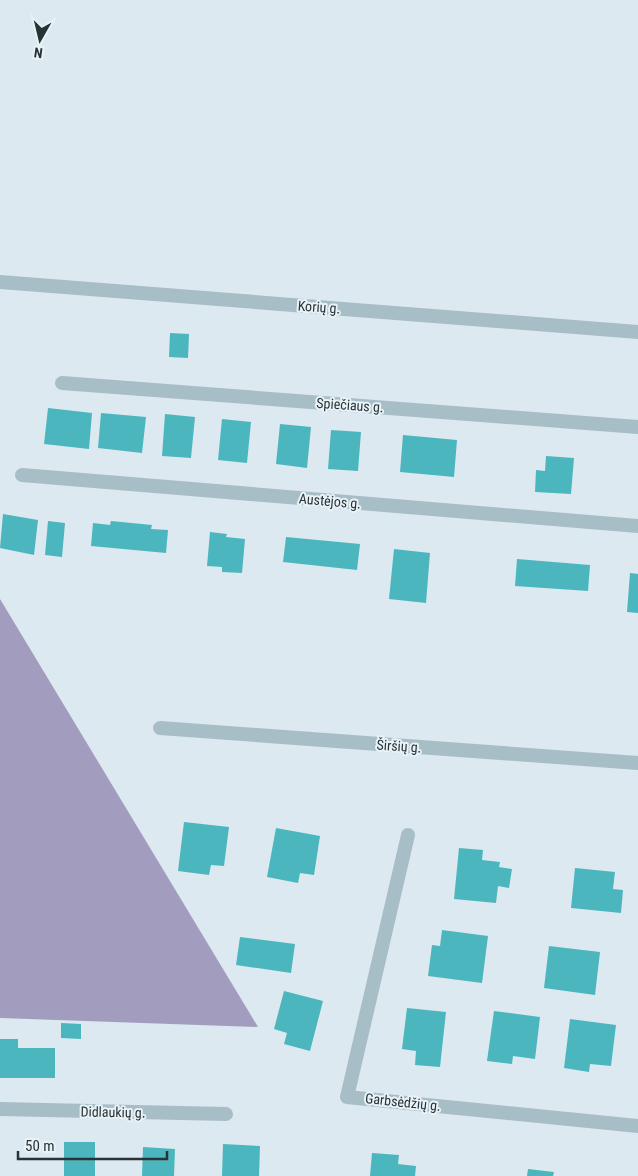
<svg xmlns="http://www.w3.org/2000/svg" width="638" height="1176" font-family="'Roboto Condensed',sans-serif">
<style>
.green{fill:#a29dbe}
.building{fill:#4cb6be}
.lines{fill:none;stroke-linecap:round;stroke-linejoin:round}
.minor{stroke:#a8bec7;stroke-width:14}
.labels{text-anchor:middle;stroke-width:4;stroke-linejoin:round;paint-order:stroke}
.street-label{font-size:14px;fill:#283335;stroke:#e8f2f8}
</style>
<rect width="100%" height="100%" fill="#dce9f0"/>
<!-- green -->
<path class="green" d="M0,599L258,1027L0,1018Z"/>
<!-- building -->
<path class="building" d="M170,333L189,334L188,358L169,357Z
M48,408L92,413L89,449L44,444Z
M101,413L146,417L142,453L98,448Z
M165,414L195,417L191,458L162,456Z
M222,419L251,422L247,463L218,460Z
M280,424L311,427L307,468L276,464Z
M331,430L361,432L358,471L328,469Z
M403,435L457,440L454,477L400,472Z
M546,456L574,458L571,494L535,492L536,470L545,471Z
M3,514L38,520L34,555L0,548Z
M48,521L65,523L62,557L45,555Z
M111,521L152,525L151,529L168,530L166,553L91,546L93,523L110,525Z
M210,532L227,534L226,537L245,539L242,573L222,572V567L207,566Z
M286,537L360,544L357,570L283,562Z
M394,549L430,553L426,603L389,599Z
M517,559L590,565L588,591L515,586Z
M630,573L638,574V613L627,612Z
M184,822L229,827L224,866L211,865L209,875L178,871Z
M276,828L320,836L314,875L300,873L298,883L267,877Z
M459,848L483,850L482,860L500,862L499,867L512,869L509,888L498,886L496,903L454,899Z
M575,868L615,872L613,889L623,890L621,913L571,908Z
M442,930L488,936L482,983L428,976L432,945L440,946Z
M240,937L295,944L291,973L236,965Z
M549,946L600,952L595,995L544,988Z
M284,991L323,1001L310,1051L284,1044L287,1033L274,1029Z
M407,1008L446,1012L440,1067L415,1065L416,1051L402,1049Z
M494,1011L540,1017L535,1059L513,1056L512,1064L487,1061Z
M570,1019L616,1025L611,1066L590,1064L589,1072L564,1068Z
M61,1023L81,1024V1039L61,1038Z
M0,1039H18V1048H55V1078H0Z
M64,1142H95V1176H64Z
M223,1144L260,1146L259,1176H222Z
M143,1147L175,1149L174,1176H142Z
M372,1153L399,1155L398,1164L416,1166L415,1176H370Z
M528,1169L554,1172L553,1176H527Z"/>
<g class="lines">
<!-- minor -->
<path class="minor" d="M0,282L638,332
M62,383L638,427
M22,475L638,526
M160,728L638,763
M408,835L347,1097L638,1126
M0,1109L226,1114"/>
</g>
<g class="labels">
<!-- street labels -->
<g class="street-label">
<text transform="translate(319 307) rotate(4)" y="5">Korių g.</text>
<text transform="translate(350 405) rotate(4)" y="5">Spiečiaus g.</text>
<text transform="translate(330 501) rotate(5)" y="5">Austėjos g.</text>
<text transform="translate(399 746) rotate(4)" y="5">Širšių g.</text>
<text transform="translate(403 1102) rotate(6)" y="5">Garbsėdžių g.</text>
<text transform="translate(113 1112) rotate(1)" y="5">Didlaukių g.</text>
</g>
</g>
<!-- north arrow -->
<g transform="translate(40 40) rotate(188)" stroke="#e8f2f8" stroke-width="4" paint-order="stroke">
<path d="M0-4L9 19L0 12L-9 19Z" fill="#283335"/>
<text y="-8" font-size="14" font-weight="bold" text-anchor="middle" fill="#283335">N</text>
</g>
<!-- scale -->
<path d="M18 1151v8h149v-8" fill="none" stroke="#283335" stroke-width="2.5"/>
<text x="25" y="1151" font-size="15" fill="#283335" stroke="#e8f2f8" stroke-width="4" paint-order="stroke">50 m</text>
</svg>
